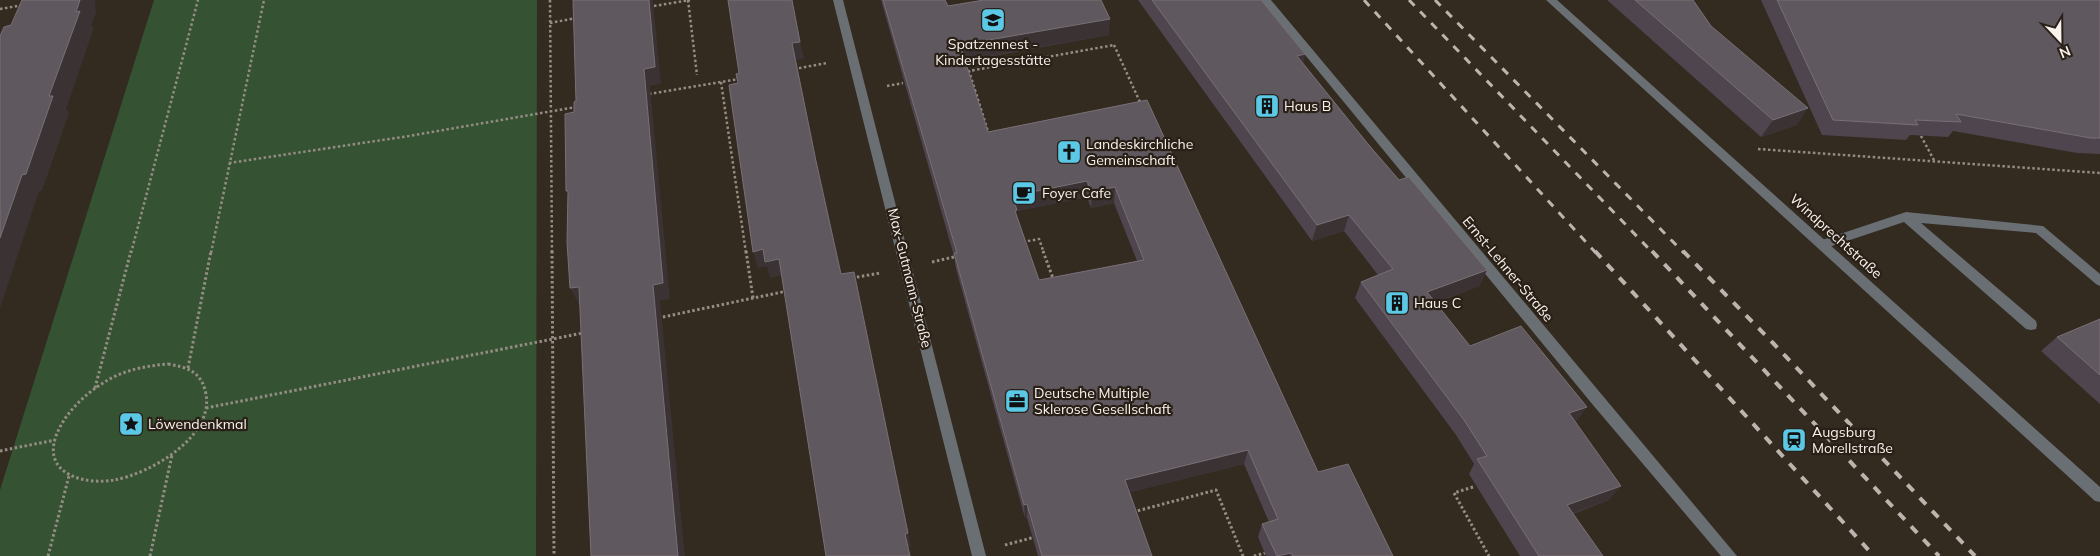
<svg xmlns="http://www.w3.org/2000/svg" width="2100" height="556" font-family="Mulish,sans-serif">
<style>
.green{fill:#355332}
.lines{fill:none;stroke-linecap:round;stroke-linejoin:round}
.path-far1{stroke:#958d85;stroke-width:2.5;stroke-dasharray:2.5 2.5;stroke-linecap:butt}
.path{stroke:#958d85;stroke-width:3;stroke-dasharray:2.5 2.5;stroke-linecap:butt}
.service{fill:#6a6f74;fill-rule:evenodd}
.minor{fill:#6a6f74;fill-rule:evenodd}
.rail-far1{stroke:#bcb4ad;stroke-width:3;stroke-dasharray:8 8;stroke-linecap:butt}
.rail{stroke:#bcb4ad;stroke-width:4;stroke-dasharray:9 9;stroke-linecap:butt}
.wall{fill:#4e454e;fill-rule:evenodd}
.shaded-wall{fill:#3b3234}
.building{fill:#60585f;stroke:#787075;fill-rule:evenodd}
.labels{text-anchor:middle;stroke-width:4.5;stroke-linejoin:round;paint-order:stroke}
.poi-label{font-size:14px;fill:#faf3ed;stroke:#292017;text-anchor:start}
.street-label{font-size:14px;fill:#faf3ed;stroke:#292017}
</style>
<rect width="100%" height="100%" fill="#332a20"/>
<!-- green -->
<path class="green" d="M154,0H537L536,556H0V490Z"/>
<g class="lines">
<!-- path-far1 -->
<path class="path-far1" d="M550,0L552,253
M688,0L697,75
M654,6L690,0
M0,9L23,5
M550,23L576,18
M1114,45L1144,111L991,141L969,71Z
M794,69L827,63
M721,82L746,253
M887,86L903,83
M649,94L739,79
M1921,136L1935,162
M1758,149L2100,173
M229,163L409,136L576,107
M1023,242L1039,239L1044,253
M131,253L198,0
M211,253L264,0"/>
<!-- path -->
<path class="path" d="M552,251L554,556
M746,251L753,298
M1043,251L1054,281
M932,262L958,256
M852,278L880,273
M658,318L787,291
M168,364C186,367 200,371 205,390C218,435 150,474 114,480C86,485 42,475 56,436C64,414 84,395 103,383C123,370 145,366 168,364Z
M188,368L211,251
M95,388L131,251
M206,408L583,333
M0,451L55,440
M1473,487L1454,493L1489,556
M1133,512L1216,490L1243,556
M1005,545L1035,537
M48,556L69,476
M150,556L172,455
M1254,556L1265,553"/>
<!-- service -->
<path class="service" d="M1906,212L2043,226L2100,274V286L2096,284L2036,233L1921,223L2036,321L2037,325L2036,329L2031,330L2026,329L1904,222L1823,249L1819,247L1817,244L1819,241Z"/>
<!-- minor -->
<path class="minor" d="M833,0H843L986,556H972Z
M1260,0H1271L1737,556H1721L1593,405Z
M1546,0H1557L2100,487V502L2095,501Z"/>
<!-- rail-far1 -->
<path class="rail-far1" d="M1364,0L1596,253
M1409,0L1653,253
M1435,0L1684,253"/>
<!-- rail -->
<path class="rail" d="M1595,251L1874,556
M1652,251L1939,556
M1683,251L1773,343L1975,556"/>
</g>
<!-- wall -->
<path class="wall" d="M881,0H945L948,6L1109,35L965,61L988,132L1147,100L1318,472L1393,556H1266L1258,537L1262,524L1269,522L1244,464L1130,492L1152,556H1038L1027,518H1025L956,269L954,256ZM1087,197L1091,208L1114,203L1137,261L1039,280L1017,217V211Z
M1138,0H1261L1305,54L1303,63L1368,144L1399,180L1487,270L1479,286L1435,303L1470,346L1576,422L1609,500L1573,514L1603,556H1520L1469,474L1474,464L1456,435L1355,298L1361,282L1378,275L1344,231L1312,241Z
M1607,0H1693L1711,26L1797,125L1761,137Z
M1761,0H2100V154L2077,153L1953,131L1948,137L1910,135L1906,140L1822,135Z
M2100,319V404L2041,351L2057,337Z"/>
<!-- shaded-wall -->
<path class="shaded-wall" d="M80,0H95L96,13L91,25L94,28L66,109L69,113L42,191H39L0,308V238L49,96Z
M649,0H653L661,84L650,86L670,299L660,301L685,556H678L653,285L644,69Z
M792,0L804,59L796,60L820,178L792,43Z
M1110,19L1109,35L961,61L960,45Z
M1305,54L1301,71L1297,56Z
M1808,108L1797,125L1761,137L1773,120Z
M1087,181V197L1017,211L1018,226L1012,196Z
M1115,187L1114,203L1091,208L1092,192Z
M1349,215L1344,231L1312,241L1317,225Z
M763,249L779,259L784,275L770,278L767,266L758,268L753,252Z
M1487,270L1479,286L1420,308L1427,292Z
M854,272L911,547H908Z
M579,287L587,303L579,304L570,288Z
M1587,407L1576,422L1559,428L1569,413Z
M1248,450L1244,464L1124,494L1125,480Z
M1621,486L1609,500L1557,519L1567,505Z
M1027,504V518H1025L1024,505Z
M1291,553L1290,556H1277Z"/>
<!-- building -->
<path class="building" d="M22,0H80L76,12L80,11L49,96H53L26,174L22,175L0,238V36L4,27L11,25Z
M573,0H649L655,67L644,69L663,283L653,285L678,556H591L579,287L570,288L567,242L568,191H566L565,114L574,112V102L576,101Z
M728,0H792L800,42L792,43L816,161L841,274L854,272L908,533L905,534L910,556H826L779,259L765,262L763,249L753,252L729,85L738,83L736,74L739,73Z
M883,0H945L948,6L984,0H1101L1110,19L960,45L988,132L1147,100L1318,472L1348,464L1393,556H1293L1291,553L1277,556L1262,524L1278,519L1248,450L1125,480L1152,556H1042L1027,504L1024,505L954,253H957ZM1087,181L1092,192L1115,187L1144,260L1039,280L1015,211L1017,210L1012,196Z
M1152,0H1261L1305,54L1297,56L1368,144L1399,180L1409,177L1487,270L1427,292L1470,346L1521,326L1587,407L1569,413L1621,486L1567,505L1603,556H1539L1477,459L1487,456L1464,420L1361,282L1393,269L1349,215L1317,225Z
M1635,0H1693L1711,26L1808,108L1773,120Z
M1777,0H2100V138H2091L1956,114L1961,122L1915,120L1918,125L1833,120Z
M2100,319V375L2057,337Z"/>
<!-- icons -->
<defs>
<symbol id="school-square" viewBox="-11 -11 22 22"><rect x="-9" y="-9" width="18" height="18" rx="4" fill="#5bc8e6" stroke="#292017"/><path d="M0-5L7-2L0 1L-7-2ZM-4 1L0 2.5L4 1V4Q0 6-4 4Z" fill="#111"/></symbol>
<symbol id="building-square" viewBox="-11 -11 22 22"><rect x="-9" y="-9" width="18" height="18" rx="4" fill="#5bc8e6" stroke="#292017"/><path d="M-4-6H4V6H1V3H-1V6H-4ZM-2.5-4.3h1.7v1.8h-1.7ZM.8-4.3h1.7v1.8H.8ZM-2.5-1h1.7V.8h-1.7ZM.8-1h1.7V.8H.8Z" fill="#111"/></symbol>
<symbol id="church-square" viewBox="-11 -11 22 22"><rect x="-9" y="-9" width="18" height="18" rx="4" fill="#5bc8e6" stroke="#292017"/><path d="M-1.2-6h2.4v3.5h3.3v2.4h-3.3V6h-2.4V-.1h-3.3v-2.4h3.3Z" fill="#111"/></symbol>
<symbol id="cafe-square" viewBox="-11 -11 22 22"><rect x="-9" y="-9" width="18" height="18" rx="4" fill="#5bc8e6" stroke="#292017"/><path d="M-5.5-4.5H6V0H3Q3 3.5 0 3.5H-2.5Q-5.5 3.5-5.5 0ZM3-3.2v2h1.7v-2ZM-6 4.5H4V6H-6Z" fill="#111"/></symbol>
<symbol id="office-square" viewBox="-11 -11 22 22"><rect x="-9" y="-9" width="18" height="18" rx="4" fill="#5bc8e6" stroke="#292017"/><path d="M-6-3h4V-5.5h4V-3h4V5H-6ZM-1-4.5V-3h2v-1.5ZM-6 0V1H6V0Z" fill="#111"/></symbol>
<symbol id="sight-square" viewBox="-11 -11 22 22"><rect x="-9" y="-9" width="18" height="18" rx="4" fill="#5bc8e6" stroke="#292017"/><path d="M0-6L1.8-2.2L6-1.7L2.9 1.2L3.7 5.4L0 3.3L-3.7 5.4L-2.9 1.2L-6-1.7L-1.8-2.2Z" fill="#111"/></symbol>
<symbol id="station-square" viewBox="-11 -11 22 22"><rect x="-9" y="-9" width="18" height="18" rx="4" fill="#5bc8e6" stroke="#292017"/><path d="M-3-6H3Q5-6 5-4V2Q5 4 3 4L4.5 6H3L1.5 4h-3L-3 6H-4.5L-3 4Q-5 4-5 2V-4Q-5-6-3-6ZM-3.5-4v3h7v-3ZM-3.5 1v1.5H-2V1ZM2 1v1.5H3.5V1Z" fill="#111"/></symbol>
</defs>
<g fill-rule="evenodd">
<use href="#school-square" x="979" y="6" width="28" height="28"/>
<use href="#building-square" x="1253" y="92" width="28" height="28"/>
<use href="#church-square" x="1055" y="138" width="28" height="28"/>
<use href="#cafe-square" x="1010" y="179" width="28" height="28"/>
<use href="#building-square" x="1383" y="289" width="28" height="28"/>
<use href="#office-square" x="1003" y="387" width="28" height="28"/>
<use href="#sight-square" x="117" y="410" width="28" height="28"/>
<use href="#station-square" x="1780" y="426" width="28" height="28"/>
</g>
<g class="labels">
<!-- poi labels -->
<g class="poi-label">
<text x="993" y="49" text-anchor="middle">Spatzennest -<tspan x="993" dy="16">Kindertagesstätte</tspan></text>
<text x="1284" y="111">Haus B</text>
<text x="1086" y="149">Landeskirchliche<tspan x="1086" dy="16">Gemeinschaft</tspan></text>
<text x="1042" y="198">Foyer Cafe</text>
<text x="1414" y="308">Haus C</text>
<text x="1034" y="398">Deutsche Multiple<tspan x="1034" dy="16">Sklerose Gesellschaft</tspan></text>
<text x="148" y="429">Löwendenkmal</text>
<text x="1812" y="437">Augsburg<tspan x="1812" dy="16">Morellstraße</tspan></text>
</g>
<!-- street labels -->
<g class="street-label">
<text transform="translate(1836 236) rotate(42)" y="5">Windprechtstraße</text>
<text transform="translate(1508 269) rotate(50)" y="5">Ernst-Lehner-Straße</text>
<text transform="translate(910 278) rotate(76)" y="5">Max-Gutmann-Straße</text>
</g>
</g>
<!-- north arrow -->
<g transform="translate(2060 40) rotate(158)" stroke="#292017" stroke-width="4" paint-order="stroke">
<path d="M0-4L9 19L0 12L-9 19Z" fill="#faf3ed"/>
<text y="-8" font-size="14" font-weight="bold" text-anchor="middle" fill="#faf3ed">N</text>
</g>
</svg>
